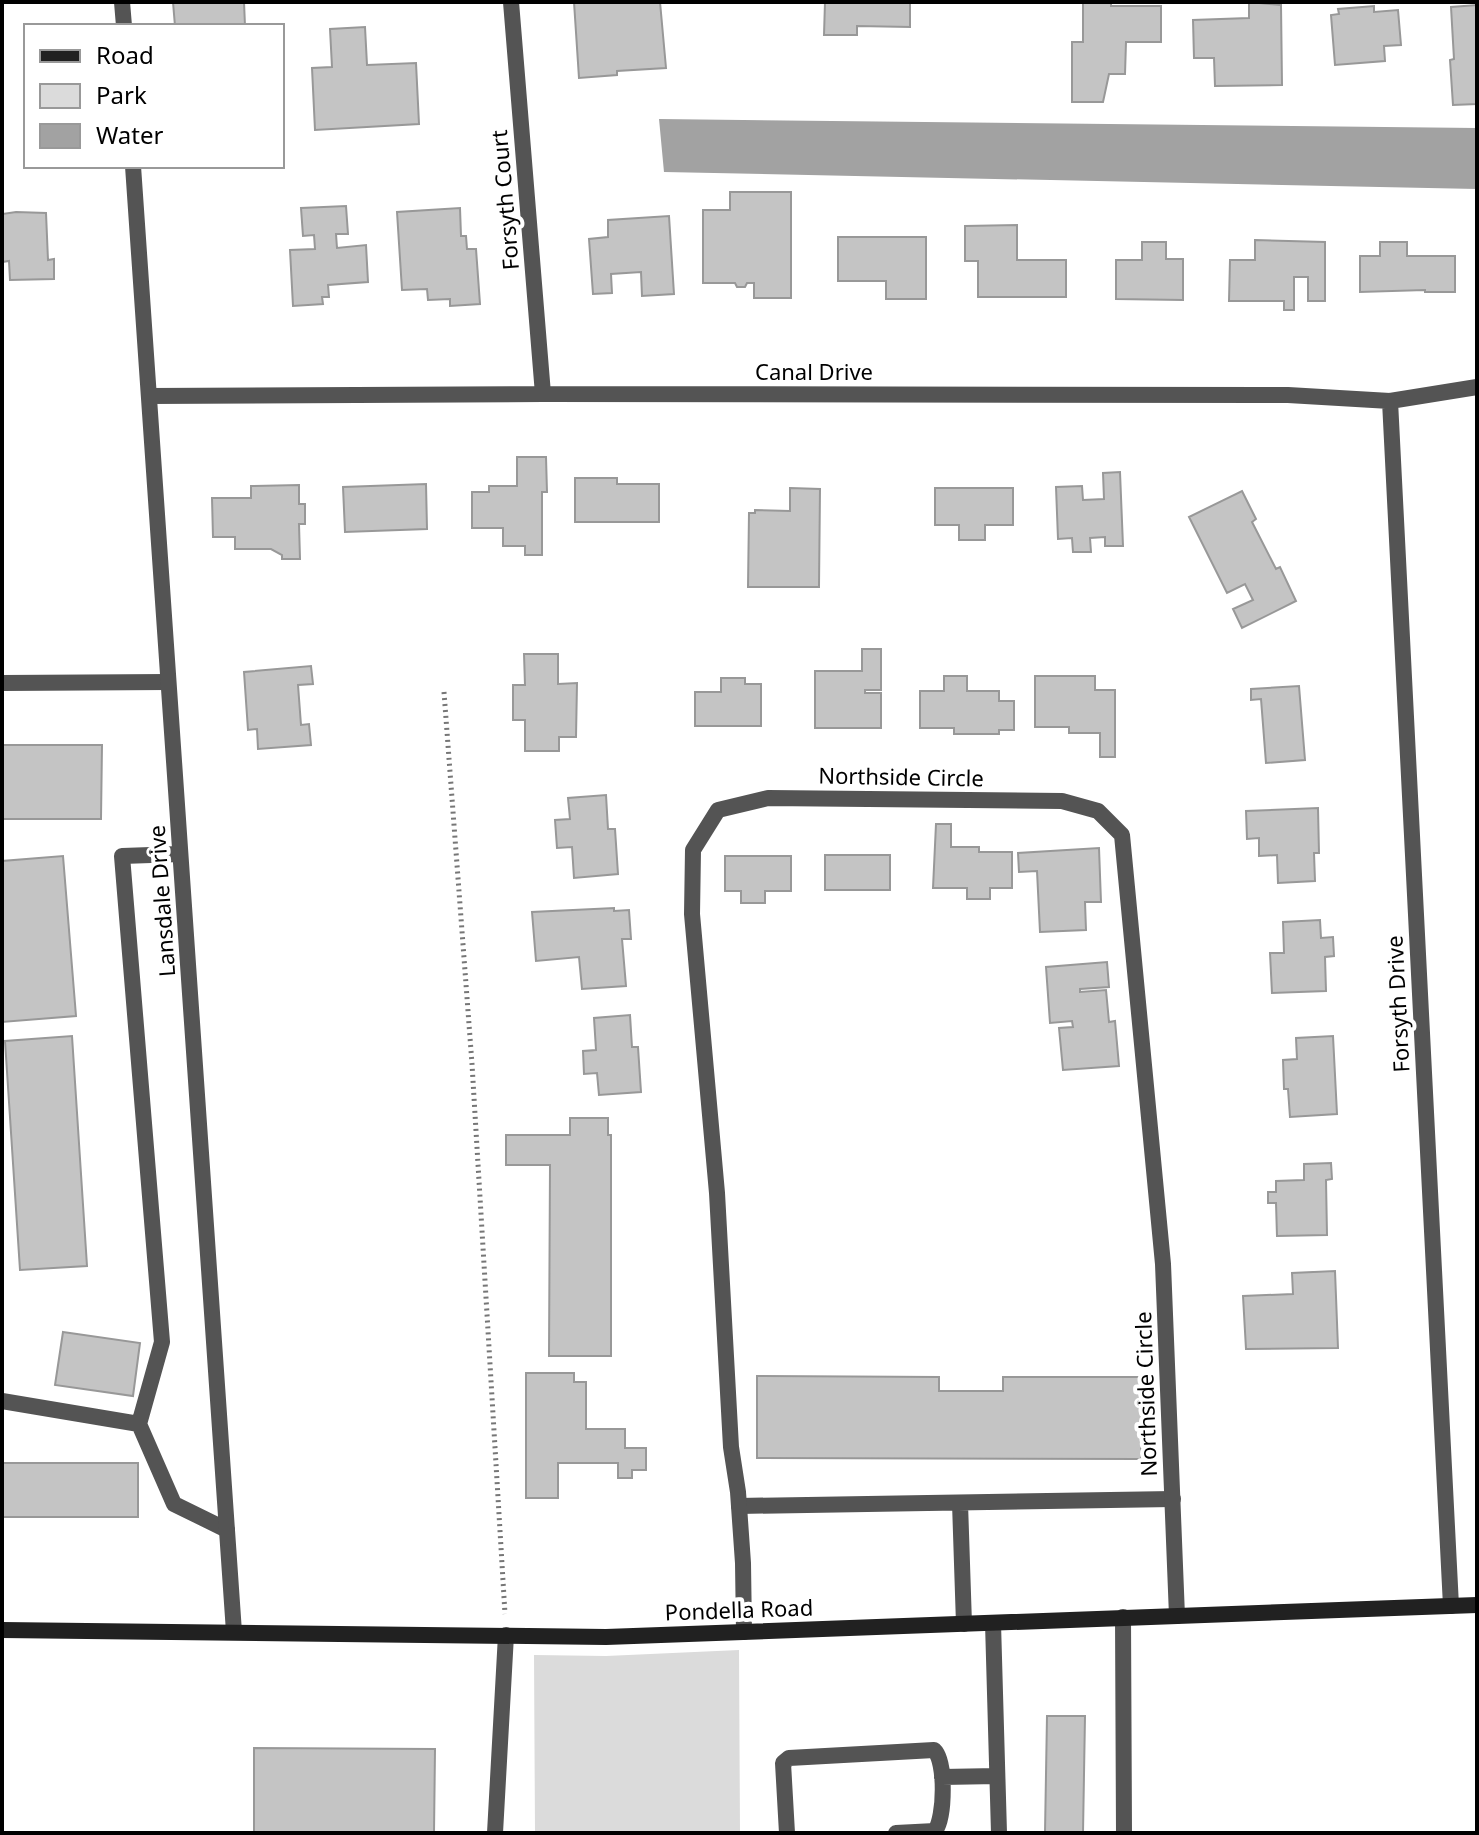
<svg xmlns="http://www.w3.org/2000/svg" width="1479" height="1835" font-family="'Noto Sans',sans-serif">
<style>
.green{fill:#dbdbdb}
.water{fill:#a2a2a2}
.building{fill:#c4c4c4;stroke:#989898;stroke-width:2}
.lines{fill:none;stroke-linecap:round;stroke-linejoin:round}
.path{stroke:#767676;stroke-width:5;stroke-dasharray:2 4;stroke-linecap:butt}
.service{stroke:#545454;stroke-width:16}
.minor{stroke:#545454;stroke-width:16}
.secondary{stroke:#212121;stroke-width:16}
.labels{text-anchor:middle;stroke-width:8;stroke-linejoin:round;paint-order:stroke}
.street-label{font-size:22px;fill:#000;stroke:#fff}
</style>
<rect width="100%" height="100%" fill="#fff"/>
<!-- green -->
<path class="green" d="M739,1650L740,1833H535L534,1655L606,1656Z"/>
<!-- water -->
<path class="water" d="M659,119L1477,128V189L664,172Z"/>
<!-- building -->
<path class="building" d="M173,2H244L245,26H175Z
M574,2H660L666,68L617,71V75L579,78Z
M825,2H910V27L857,26V35H824Z
M1083,2H1111V6H1161V42H1126L1125,74H1109L1103,102H1072V42H1083Z
M1249,2L1281,5L1282,85L1215,86L1214,58H1194L1193,20L1249,18Z
M1477,5V104L1453,105L1450,60L1454,59L1451,7Z
M1374,6V12L1398,10L1401,45L1384,46L1385,61L1335,65L1331,15L1339,14L1338,9Z
M365,27L367,65L416,63L419,124L315,130L312,68L332,67L330,29Z
M730,192H791V298H754V283H747L745,287H737L735,283H703V210H730Z
M346,206L348,234H336L337,248L366,245L368,282L328,285L329,297H322L323,304L293,306L290,250L315,249L314,235L303,236L301,208Z
M460,208L461,236H466L467,249H476L480,304L450,306V299L428,300L427,289L402,290L397,212Z
M16,212L46,213L48,260L54,259V279L10,280L9,261L2,262V214Z
M669,216L674,294L642,296L641,272L611,274L612,293L593,294L589,239L608,237V220Z
M1017,225V260H1066V297H978V261H965V226Z
M838,237H926V299H886V281H838Z
M1255,240L1325,242V301H1308V277H1294V310H1284V301H1229L1230,260H1255Z
M1142,242H1166V259H1183V300L1116,299V260H1142Z
M1380,242H1407V256H1455V292H1425V290L1360,292V256H1380Z
M517,457H546L547,492H542V555H525V546H503V528H472V492H489V486H517Z
M1120,472L1123,546H1105V537L1090,538L1091,552H1073L1072,538L1058,539L1056,487L1082,486L1083,500L1104,499L1103,473Z
M575,478H617V484H659V522H575Z
M426,484L427,529L345,532L343,487Z
M299,485V504H305V524H299L300,559H282V555L271,549H235V537H213L212,498H251V486Z
M790,488L820,489L819,587H748L749,513H755V510L790,511Z
M935,488H1013V525H985V540H959V525H935Z
M1242,491L1256,519L1252,522L1276,569L1280,567L1296,601L1242,628L1233,609L1253,600L1245,584L1227,593L1189,517Z
M862,649H881V690H865V693H881V728H815V671H862Z
M524,654H558V684L577,683L576,737H559V751H525V720H513V685H525Z
M311,666L313,684L298,685L301,725L309,724L311,745L258,749L257,729L248,730L244,672Z
M944,676H967V691H999V701H1014V730H999V734H954V728H920V691H944Z
M1035,676H1095V690H1115V757H1100V733H1069V727H1035Z
M721,678H745V684H761V726H695V692H721Z
M1299,686L1305,760L1266,763L1261,699L1251,700V689Z
M2,745H102L101,819H2Z
M606,795L608,829H615L618,874L574,878L572,847L557,848L555,820L570,819L568,798Z
M1318,808L1319,853H1314L1315,881L1278,883L1277,855L1259,856V838L1247,839L1246,811Z
M936,824H951V847H979V852H1012V888H990V899H967V888H933Z
M1099,848L1101,902H1085L1086,930L1040,932L1037,871L1019,872L1018,853Z
M825,855H890V890H825Z
M63,856L76,1016L2,1022V861Z
M725,856H791V891H765V903H741V891H725Z
M614,908V911L629,910L631,939H622L626,986L582,989L579,957L536,961L532,912Z
M1320,920L1321,938L1333,937L1334,956L1325,957L1326,991L1272,993L1270,953H1284L1283,922Z
M1107,962L1109,987L1080,989V992L1106,990L1109,1022L1115,1021L1119,1066L1063,1070L1059,1028L1073,1027L1072,1021L1050,1023L1046,967Z
M630,1015L632,1047H638L641,1092L599,1095L597,1073L584,1074L583,1051L596,1050L594,1018Z
M72,1036L87,1266L20,1270L5,1041Z
M1333,1036L1337,1114L1290,1117L1288,1089H1284L1283,1060L1297,1059L1296,1038Z
M570,1118H608V1135H611V1356H549L550,1165H506V1135H570Z
M1331,1163L1332,1179L1326,1180L1327,1235L1277,1236L1276,1203H1268V1192H1276V1181L1304,1180V1164Z
M1335,1271L1338,1348L1246,1349L1243,1296L1293,1294L1292,1273Z
M63,1332L140,1343L133,1396L55,1385Z
M526,1373H574V1382H586V1429H625V1448H646V1470H632V1478H618V1463H558V1498H526Z
M757,1376L939,1377V1391H1003V1377H1141V1459L757,1458Z
M2,1463H138V1517H2Z
M1047,1716H1085L1083,1833H1045Z
M254,1748L435,1749L434,1833H254Z"/>
<g class="lines">
<!-- path -->
<path class="path" d="M444,692L472,1064L505,1614"/>
<!-- service -->
<path class="service" d="M2,683L168,682
M180,854L122,856L162,1342L139,1424L174,1504L227,1530
M2,1401L139,1424
M960,1503L964,1624
M739,1506L1173,1499
M1123,1617L1124,1833
M993,1623L999,1833
M942,1777L997,1776
M495,1833L506,1635
M787,1833L783,1763L789,1758L934,1750C946,1761 945,1817 935,1831L896,1833"/>
<!-- minor -->
<path class="minor" d="M122,2L124,26
M511,2L543,394
M133,166L234,1632
M149,396L543,394L1288,395L1390,401L1477,387
M1390,401L1451,1606
M744,1632L743,1563L738,1492L731,1447L717,1193L692,914L693,850L718,810L768,798L1062,801L1098,811L1122,835L1163,1264L1177,1616"/>
<!-- secondary -->
<path class="secondary" d="M2,1630L606,1637L1477,1605"/>
</g>
<g class="labels">
<!-- street labels -->
<g class="street-label">
<text transform="translate(505 200) rotate(-95)" y="8">Forsyth Court</text>
<text x="814" y="380">Canal Drive</text>
<text transform="translate(901 777) rotate(1)" y="8">Northside Circle</text>
<text transform="translate(162 901) rotate(-94)" y="8">Lansdale Drive</text>
<text transform="translate(1398 1004) rotate(-93)" y="8">Forsyth Drive</text>
<text transform="translate(1146 1394) rotate(-92)" y="8">Northside Circle</text>
<text transform="translate(739 1610) rotate(-2)" y="8">Pondella Road</text>
</g>
</g>
<!-- border -->
<rect width="1479" height="1835" fill="none" stroke="#000000" stroke-width="8"/>
<!-- legend -->
<rect x="24" y="24" width="260" height="144" fill="#ffffff" stroke="#999999" stroke-width="2"/>
<rect x="40" y="50" width="40" height="12" fill="#212121" stroke="#999999" stroke-width="2"/>
<text x="96" y="64" font-size="24" fill="#000000">Road</text>
<rect x="40" y="84" width="40" height="24" fill="#dbdbdb" stroke="#999999" stroke-width="2"/>
<text x="96" y="104" font-size="24" fill="#000000">Park</text>
<rect x="40" y="124" width="40" height="24" fill="#a2a2a2" stroke="#999999" stroke-width="2"/>
<text x="96" y="144" font-size="24" fill="#000000">Water</text>
</svg>
